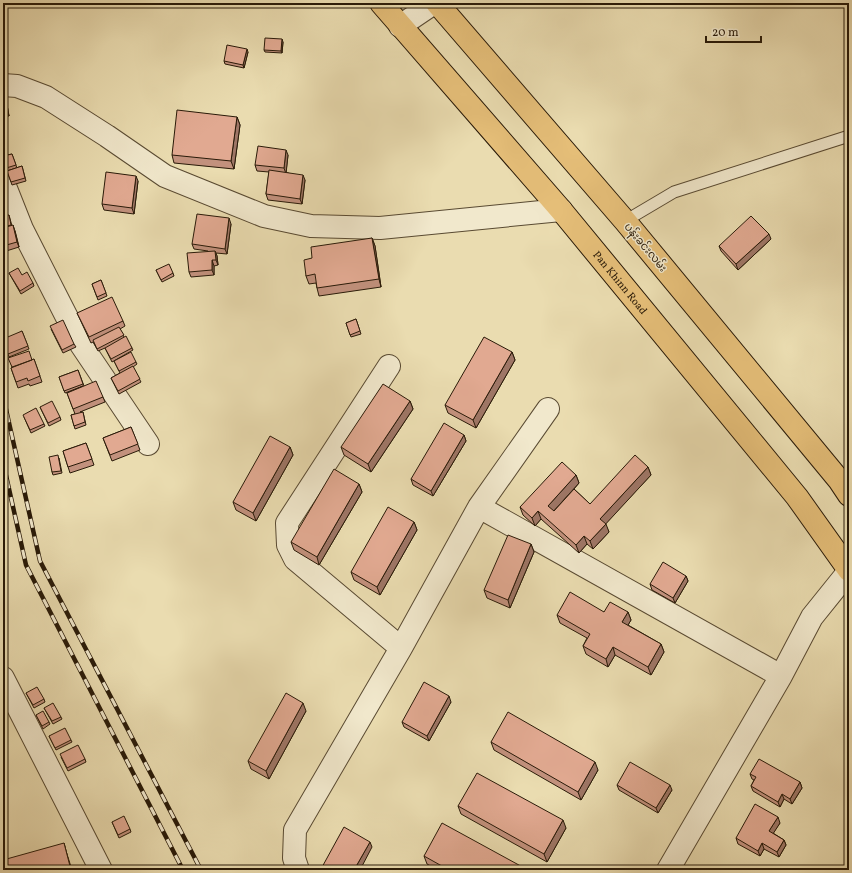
<svg xmlns="http://www.w3.org/2000/svg" width="852" height="873" font-family="Vollkorn,'Noto Sans Myanmar',serif">
<style>
.lines{fill:none;stroke-linecap:round;stroke-linejoin:round}
.service-casing{stroke:#594a32;stroke-width:13}
.minor-casing{stroke:#594a32;stroke-width:24}
.primary-casing{stroke:#291a08;stroke-width:24}
.service{stroke:#f1e8cc;stroke-width:11}
.minor{stroke:#f1e8cc;stroke-width:22}
.primary{stroke:#e5be78;stroke-width:22}
.rail-casing{stroke:#291a08;stroke-width:4.5}
.rail{stroke:#f1e8cc;stroke-width:3;stroke-dasharray:9;stroke-linecap:butt}
.wall{fill:#c2917d;stroke:#291a08}
.shaded-wall{fill:#9e7666;stroke:#291a08}
.building{fill:#e1a991;stroke:#291a08}
.labels{text-anchor:middle;stroke-width:3;stroke-linejoin:round;paint-order:stroke}
.street-label{font-size:11px;fill:#291a08;stroke:#f1e8cc}
</style>
<rect width="100%" height="100%" fill="#eadcb0"/>
<filter id="stains"><feTurbulence type="fractalNoise" baseFrequency=".005" numOctaves="4"/><feColorMatrix values="0 0 0 0 .2 0 0 0 0 .09 0 0 0 0 .02 0 0 0 .5 -.17"/></filter>
<radialGradient id="worn" r=".72"><stop offset=".6" stop-color="#630" stop-opacity="0"/><stop offset="1" stop-color="#630" stop-opacity=".3"/></radialGradient>
<g class="lines">
<defs>
<path id="service" d="M625,221L674,192L849,136"/>
<path id="minor" d="M400,26L434,3
M3,85L17,86L46,97L107,136L165,176L264,216L311,226L380,228L561,210
M3,181L22,229L80,343L148,444
M389,366L287,523L288,545L295,559L401,648
M479,507L781,676
M3,678L101,870
M298,870L294,858L295,830L401,648L479,507L548,409
M668,870L781,676L812,617L849,571"/>
<g id="primary">
<path id="s1" d="M381,3L561,210L797,497L849,570"/>
<path d="M437,3L625,221L839,480L849,495"/>
</g>
</defs>
<!-- service casing -->
<use href="#service" class="service-casing"/>
<!-- minor casing -->
<use href="#minor" class="minor-casing"/>
<!-- primary casing -->
<use href="#primary" class="primary-casing"/>
<!-- service -->
<use href="#service" class="service"/>
<!-- minor -->
<use href="#minor" class="minor"/>
<!-- primary -->
<use href="#primary" class="primary"/>
<defs>
<path id="rail" d="M3,396L40,561L201,870
M3,462L26,565L183,870"/>
</defs>
<!-- rail casing -->
<use href="#rail" class="rail-casing"/>
<!-- rail -->
<use href="#rail" class="rail"/>
</g>
<!-- wall -->
<path class="wall" d="M283,42L282,53L265,52L264,50Z
M248,52L244,68L225,64L224,61Z
M3,94L6,99L9,116L3,117Z
M237,117L240,125L234,169L174,163L172,155Z
M12,154L17,168L4,172L3,156Z
M288,155L286,172L305,180L302,204L268,200L266,194L269,172L257,171L255,165Z
M22,166L26,181L12,185L7,171Z
M138,181L134,214L104,210L102,204Z
M9,215L12,226L15,231L19,247L3,252V217Z
M231,224L227,254L216,253L217,256L218,265L214,266V275L191,277L189,272L208,251L194,249L192,244Z
M372,238L375,246L381,287L319,296L317,288L316,283L309,284L306,276L312,258Z
M771,239L738,270L721,251L719,246Z
M156,270L173,273L174,276L162,282Z
M9,273L33,283L34,286L21,294Z
M101,280L107,296L98,300L92,284Z
M77,313L123,321L125,326L120,329L124,337L132,348L133,350L112,362L105,348L98,351L93,342L91,343Z
M356,319L361,334L351,337L346,323Z
M51,329L74,344L76,347L63,353Z
M22,331L29,349L9,357L32,360L34,359L42,382L30,386L29,384L18,388L11,368L12,367L9,357L3,342Z
M512,352L515,360L476,428L448,413L445,405Z
M114,361L136,362L137,364L133,367L141,382L119,394L111,378L120,373Z
M78,370L84,386L103,397L105,402L80,412H83L86,425L75,429L71,415L75,414L67,393L83,386L65,393L59,377Z
M410,401L413,409L371,472L344,455L341,447Z
M40,407L60,417L61,420L49,426Z
M24,417L44,424L45,426L31,433Z
M131,427L140,450L112,461L103,438Z
M464,435L466,441L433,496L413,485L411,479Z
M86,443L94,465L70,473L63,451Z
M290,447L293,455L256,521L236,510L233,502Z
M59,458L62,473L53,475L52,472Z
M648,467L651,475L605,524L609,532L593,549L587,544L579,553L541,519L535,526L523,515L520,507L576,475L579,483L574,489L590,504Z
M359,484L362,492L319,565L294,550L291,542Z
M414,522L417,530L380,595L354,580L351,572Z
M531,544L534,552L510,608L487,598L484,590Z
M686,576L688,581L675,603L652,590L650,584Z
M604,612H628L631,620L628,625L661,644L664,652L651,675L615,655L608,667L586,654L583,646L587,638L560,623L557,615Z
M26,693L44,699L45,702L34,708Z
M451,702L429,741L404,727L402,722Z
M44,708L61,717L62,719L53,724Z
M306,711L269,779L251,769L248,761Z
M36,715L49,722L50,724L43,729Z
M49,736L71,740L72,742L56,750Z
M491,742L598,770L581,800L494,750Z
M61,757L85,759L86,762L68,771Z
M750,774L800,782L802,788L792,804L784,799L780,807L753,791L751,786L754,780L752,779Z
M617,785L672,790L658,813L619,790Z
M458,806L566,828L547,862L461,814Z
M112,822L130,829L131,832L119,838Z
M780,823L773,833L784,840L786,845L779,857L764,849L760,856L738,844L736,838Z
M424,856L528,870H438L427,864Z"/>
<!-- shaded-wall -->
<path class="shaded-wall" d="M282,39L283,42L282,53L281,51Z
M247,49L248,52L244,68L243,65Z
M4,94L6,99L9,116L7,110Z
M237,117L240,125L234,169L231,161Z
M286,150L288,155L286,174L284,168Z
M303,175L305,180L302,204L300,199Z
M136,176L138,181L134,214L132,208Z
M229,218L231,224L227,254L225,249Z
M13,225L15,231L19,247L17,242Z
M769,234L771,239L738,270L736,264Z
M372,238L375,246L381,287L379,279Z
M215,251L217,256L218,265L216,260Z
M212,260L214,266V275L212,270Z
M512,352L515,360L476,428L473,420Z
M410,401L413,409L371,472L368,464Z
M464,435L466,441L433,496L431,491Z
M290,447L293,455L256,521L253,513Z
M648,467L651,475L603,527L600,519Z
M576,475L579,483L551,514L548,506Z
M359,484L362,492L319,565L317,557Z
M538,511L541,519L535,526L532,518Z
M414,522L417,530L380,595L377,587Z
M606,524L609,532L593,549L590,541Z
M584,536L587,544L579,553L576,545Z
M531,544L534,552L510,608L508,600Z
M686,576L688,581L675,603L673,598Z
M628,612L631,620L625,630L622,622Z
M661,644L664,652L651,675L648,667Z
M613,647L615,655L608,667L606,659Z
M449,696L451,702L429,741L427,736Z
M303,703L306,711L269,779L266,771Z
M595,762L598,770L581,800L578,792Z
M800,782L802,788L792,804L790,799Z
M670,785L672,790L658,813L656,808Z
M782,794L784,799L780,807L778,802Z
M778,817L780,823L771,837L769,831Z
M563,820L566,828L547,862L544,854Z
M784,840L786,845L779,857L777,852Z
M370,842L372,847L360,870H354Z
M64,843L66,851L72,870H71Z
M762,843L764,849L760,856L758,851Z"/>
<!-- building -->
<path class="building" d="M265,38L282,39L281,51L264,50Z
M227,45L247,49L243,65L224,61Z
M3,94H4L7,110L3,111Z
M177,110L237,117L231,161L172,155Z
M258,146L286,150L284,168L255,165Z
M12,154L16,165L3,169V156Z
M22,166L25,178L11,182L7,171Z
M269,170L303,175L300,199L266,194Z
M106,172L136,176L132,208L102,204Z
M197,214L229,218L225,249L192,244Z
M9,215L11,225L3,227V217Z
M751,216L769,234L736,264L719,246Z
M13,225L17,242L3,246V228Z
M372,238L379,279L317,288L315,274L306,276L304,260L312,258L311,247Z
M215,251L216,260H212V270L189,272L187,253Z
M169,264L173,273L161,280L156,270Z
M18,268L22,275L27,272L33,283L20,291L9,273Z
M101,280L106,293L97,297L92,284Z
M112,297L123,321L89,337L77,313Z
M356,319L360,331L350,335L346,323Z
M63,320L74,344L62,350L50,326Z
M119,327L124,335L97,349L93,340Z
M22,331L28,346L8,354L3,341V339Z
M126,336L132,348L111,359L105,348Z
M484,337L512,352L473,420L445,405Z
M29,351L32,360L12,367L8,358Z
M131,352L136,362L119,371L114,361Z
M34,359L40,376L28,381L27,378L16,382L11,368Z
M133,366L140,379L118,391L111,378Z
M78,370L83,384L64,391L59,377Z
M96,381L103,397L73,409L67,393Z
M383,384L410,401L368,464L341,447Z
M52,401L60,417L48,423L40,407Z
M36,408L44,424L30,430L23,415Z
M83,412L85,422L74,426L71,415Z
M444,423L464,435L431,491L411,479Z
M131,427L138,444L110,455L103,438Z
M270,436L290,447L253,513L233,502Z
M86,443L92,459L68,467L63,451Z
M58,455L61,471L52,472L49,457Z
M635,455L648,467L600,519L606,524L590,541L584,536L576,545L538,511L532,518L520,507L562,462L576,475L548,506L554,511L574,489L590,504Z
M334,469L359,484L317,557L291,542Z
M388,507L414,522L377,587L351,572Z
M508,535L531,544L508,600L484,590Z
M663,562L686,576L673,598L650,584Z
M570,592L604,612L610,602L628,612L622,622L661,644L648,667L613,647L606,659L583,646L590,634L557,615Z
M424,682L449,696L427,736L402,722Z
M37,687L44,699L33,705L26,693Z
M286,693L303,703L266,771L248,761Z
M53,703L61,717L52,721L44,708Z
M43,711L49,722L42,726L36,715Z
M508,712L595,762L578,792L491,742Z
M65,728L71,740L55,748L49,736Z
M78,745L85,759L67,768L60,754Z
M759,759L800,782L790,799L782,794L778,802L751,786L756,777L750,774Z
M630,762L670,785L656,808L617,785Z
M477,773L563,820L544,854L458,806Z
M755,804L778,817L769,831L784,840L777,852L762,843L758,851L736,838Z
M124,816L130,829L118,835L112,822Z
M442,823L528,870H449L424,856Z
M344,827L370,842L354,870H322L321,869Z
M64,843L71,870H3V860Z"/>
<g class="labels">
<!-- street labels -->
<g class="street-label">
<text transform="translate(646 247) rotate(50)" y="4">ပန်းခင်းလမ်း</text>
<text dy="4" stroke="none"><textPath href="#s1" startOffset="368">Pan Khinn Road</textPath></text>
</g>
</g>
<!-- margin -->
<rect width="852" height="873" fill="none" stroke="#eadcb0" stroke-width="16"/>
<rect x="4" y="4" width="844" height="865" fill="none" stroke="#291a08" stroke-width="2"/>
<rect x="8" y="8" width="836" height="857" fill="none" stroke="#291a08"/>
<!-- scale -->
<path d="M706 36v6h55v-6" fill="none" stroke="#291a08" stroke-width="2"/>
<text x="712" y="36" font-size="12" fill="#291a08" stroke="#f1e8cc" stroke-width="3" paint-order="stroke">20 m</text>
<rect width="100%" height="100%" filter="url(#stains)"/>
<rect width="100%" height="100%" fill="url(#worn)"/>
</svg>
